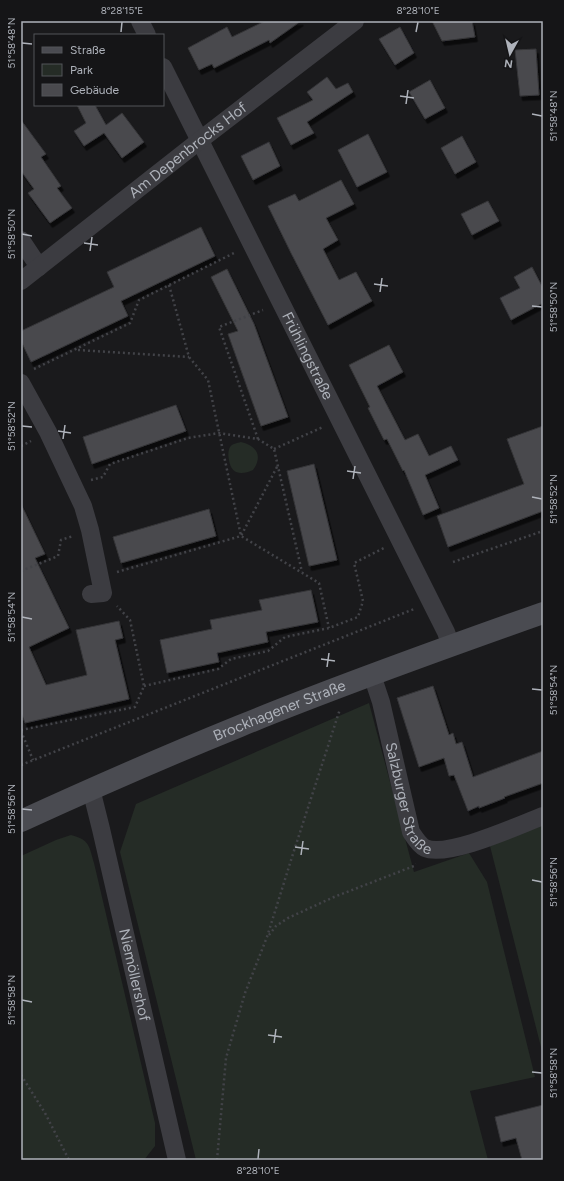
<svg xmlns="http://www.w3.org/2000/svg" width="564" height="1181" font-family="Figtree,sans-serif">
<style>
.green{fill:#252c26}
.building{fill:#4a4a4e;stroke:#353538;filter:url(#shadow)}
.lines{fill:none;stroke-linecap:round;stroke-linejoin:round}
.path{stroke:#424348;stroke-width:2.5;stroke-dasharray:2 3;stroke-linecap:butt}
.minor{stroke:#3c3c41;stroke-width:18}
.secondary{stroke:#4a4b51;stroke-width:22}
.ticks{fill:none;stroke:#aeb2ba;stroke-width:1.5}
.labels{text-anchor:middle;stroke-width:3;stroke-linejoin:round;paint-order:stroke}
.street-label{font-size:15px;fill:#aeb2ba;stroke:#151517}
.neatline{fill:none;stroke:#aeb2ba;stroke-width:1.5}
.ticks-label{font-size:10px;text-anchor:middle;fill:#aeb2ba}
</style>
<defs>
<filter id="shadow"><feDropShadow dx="2.5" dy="4.5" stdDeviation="0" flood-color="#0009"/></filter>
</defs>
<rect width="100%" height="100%" fill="#1a1a1c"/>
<!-- green -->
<path class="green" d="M241,442C257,446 263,456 253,470C242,475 231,475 229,460C228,456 228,451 230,447C232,444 237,443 241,442Z
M369,703L414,872L469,853L487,882L535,1077L470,1091L488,1160H196L120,852L136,804Z
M543,825V1055L490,846Z
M71,835C90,840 89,846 94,863L155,1123V1146L144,1160H21V856L56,840Z"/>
<!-- building -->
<path class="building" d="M265,21H301L270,43L269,40L214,68L212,64L199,70L188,48L227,27L232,37Z
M432,21H472L475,37L442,41Z
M400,27L414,53L395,65L379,39Z
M536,49L539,95L520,96L515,50Z
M327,77L336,89L348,83L353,92L307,122L314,133L291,145L277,118L313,100L307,92Z
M430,80L445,108L425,119L409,92Z
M77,105H95L106,125L122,113L144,142L122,158L104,133L84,146L74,131L86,123Z
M21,120L46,154L41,157L61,186L57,188L72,208L50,223L28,193L34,189L21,171Z
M368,134L387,172L357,187L338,150Z
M462,136L476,162L455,174L441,148Z
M269,142L280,166L253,180L241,156Z
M341,180L354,204L326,218L338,240L323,249L339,280L356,272L372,301L328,325L291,253L268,206L295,194L299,201Z
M488,201L499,221L472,235L461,214Z
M201,227L215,256L121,301L128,316L31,362L21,341V331L114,287L107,272Z
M532,267L543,288V303L511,320L500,298L520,288L514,277Z
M227,269L254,324L288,417L261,426L228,334L238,331L211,277Z
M389,345L403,372L377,386L405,440L418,434L429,456L451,446L458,460L425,475L439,508L423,515L404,470L403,471L387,439L384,440L368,408L370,407L349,365Z
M176,405L186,431L92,464L83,437Z
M543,426V511L448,547L437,516L524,484L507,439Z
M314,464L337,560L309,566L287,471Z
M21,504L45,554L35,558L69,628L29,647L46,685L87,675L76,630L119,621L123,638L115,640L129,699L25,723L21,712Z
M209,509L216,536L121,563L113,537Z
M311,590L318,622L266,632L268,642L217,653L219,662L167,673L160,640L212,629L210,620L262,610L259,600Z
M433,686L449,735L453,733L456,744L462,742L473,777L543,751V783L504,797L505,798L479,808V806L468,811L454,775L449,776L444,758L419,767L397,698Z
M543,1105V1160H522L516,1138L501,1142L495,1117Z"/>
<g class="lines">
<!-- path -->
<path class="path" d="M169,285L189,357L208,380L241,536L319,583L329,628
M78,350L189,357
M34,369L130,323L139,300L234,253
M258,439L219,327L263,310
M21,446L31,441
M274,449L323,427
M91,480L103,477L110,464L188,438L219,433L258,439L274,449L302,572
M453,562L543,531
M21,571L58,556L61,540L73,536
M117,572L241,536L278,465
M144,686L218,669L231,659L268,651L285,637L329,628L358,617L363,601L354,563L384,548
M21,730L135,707L144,686L130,620L117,606
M21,731L33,760
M21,765L414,609
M269,935L276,926L288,918L334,897L414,866L416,864
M21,1075L45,1113L69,1160
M217,1160L226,1058L245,993L267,937L292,857L340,709"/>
<!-- minor -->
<g class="minor">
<path d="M140,21L147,35"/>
<path id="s1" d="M163,67L446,632L451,646"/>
<path d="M21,240L39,267"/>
<path id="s2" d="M21,281L199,141L355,21"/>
<path d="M21,383L48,432L83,506L90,530L103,593L91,594"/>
<path id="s3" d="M372,675L381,702L411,832C415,838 419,845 425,848C448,858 519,825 543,816"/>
<path id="s4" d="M91,789L101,829L177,1160"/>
</g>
<!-- secondary -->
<path class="secondary" id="s5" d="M21,821C93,788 166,756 240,726C340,685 441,649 543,613"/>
</g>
<!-- ticks -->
<path class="ticks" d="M121,32L122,22M416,32L418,22M22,43L32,44M400,96L414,98M406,104L408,90M532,114L542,116M22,234L32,236M84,243L98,245M90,251L92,237M374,284L388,286M380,292L382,278M532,306L542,307M22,426L32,427M58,431L71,433M63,439L65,425M347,471L361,473M353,479L355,466M532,497L542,499M22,617L32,619M321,659L335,661M327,667L329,653M532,689L542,690M22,809L32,810M295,847L309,849M301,855L303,841M532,880L542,882M22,1000L32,1002M268,1035L282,1037M274,1043L276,1029M532,1072L542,1073M258,1159L259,1149"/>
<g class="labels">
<!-- street labels -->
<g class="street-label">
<text dy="5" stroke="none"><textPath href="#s2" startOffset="212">Am Depenbrocks Hof</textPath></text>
<text dy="5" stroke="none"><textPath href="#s1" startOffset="323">Frühlingstraße</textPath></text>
<text dy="5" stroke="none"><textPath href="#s5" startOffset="281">Brockhagener Straße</textPath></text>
<text dy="5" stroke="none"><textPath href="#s3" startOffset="130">Salzburger Straße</textPath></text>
<text dy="5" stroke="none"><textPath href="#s4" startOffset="191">Niemöllershof</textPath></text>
</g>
</g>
<!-- border -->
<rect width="564" height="1181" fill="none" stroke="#151517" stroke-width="44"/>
<!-- legend -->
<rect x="34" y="34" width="130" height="72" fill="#151517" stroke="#525458"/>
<rect x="42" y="47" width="20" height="6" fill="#4a4b51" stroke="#525458"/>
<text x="70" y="54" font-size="12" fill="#aeb2ba">Straße</text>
<rect x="42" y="64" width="20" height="12" fill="#252c26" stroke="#525458"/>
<text x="70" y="74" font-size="12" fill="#aeb2ba">Park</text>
<rect x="42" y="84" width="20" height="12" fill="#4a4a4e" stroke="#525458"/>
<text x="70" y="94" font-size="12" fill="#aeb2ba">Gebäude</text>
<!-- north arrow -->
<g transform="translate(510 54) rotate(188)" stroke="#151517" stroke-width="3" paint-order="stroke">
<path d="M0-3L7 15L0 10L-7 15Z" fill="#aeb2ba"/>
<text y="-6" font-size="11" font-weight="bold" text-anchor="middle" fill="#aeb2ba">N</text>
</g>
<rect x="22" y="22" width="520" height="1137" class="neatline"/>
<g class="ticks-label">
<text x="122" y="14">8°28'15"E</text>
<text x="418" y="14">8°28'10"E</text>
<text transform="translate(11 43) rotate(-90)" y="4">51°58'48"N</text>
<text transform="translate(553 116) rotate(-90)" y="4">51°58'48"N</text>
<text transform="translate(11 234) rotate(-90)" y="4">51°58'50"N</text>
<text transform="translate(553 307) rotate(-90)" y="4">51°58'50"N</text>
<text transform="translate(11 426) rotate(-90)" y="4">51°58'52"N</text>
<text transform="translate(553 499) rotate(-90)" y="4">51°58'52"N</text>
<text transform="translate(11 617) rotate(-90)" y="4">51°58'54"N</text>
<text transform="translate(553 690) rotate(-90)" y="4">51°58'54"N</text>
<text transform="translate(11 809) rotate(-90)" y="4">51°58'56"N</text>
<text transform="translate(553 882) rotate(-90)" y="4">51°58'56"N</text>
<text transform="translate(11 1000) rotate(-90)" y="4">51°58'58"N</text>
<text transform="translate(553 1073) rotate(-90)" y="4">51°58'58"N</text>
<text x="258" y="1174">8°28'10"E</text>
</g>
</svg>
